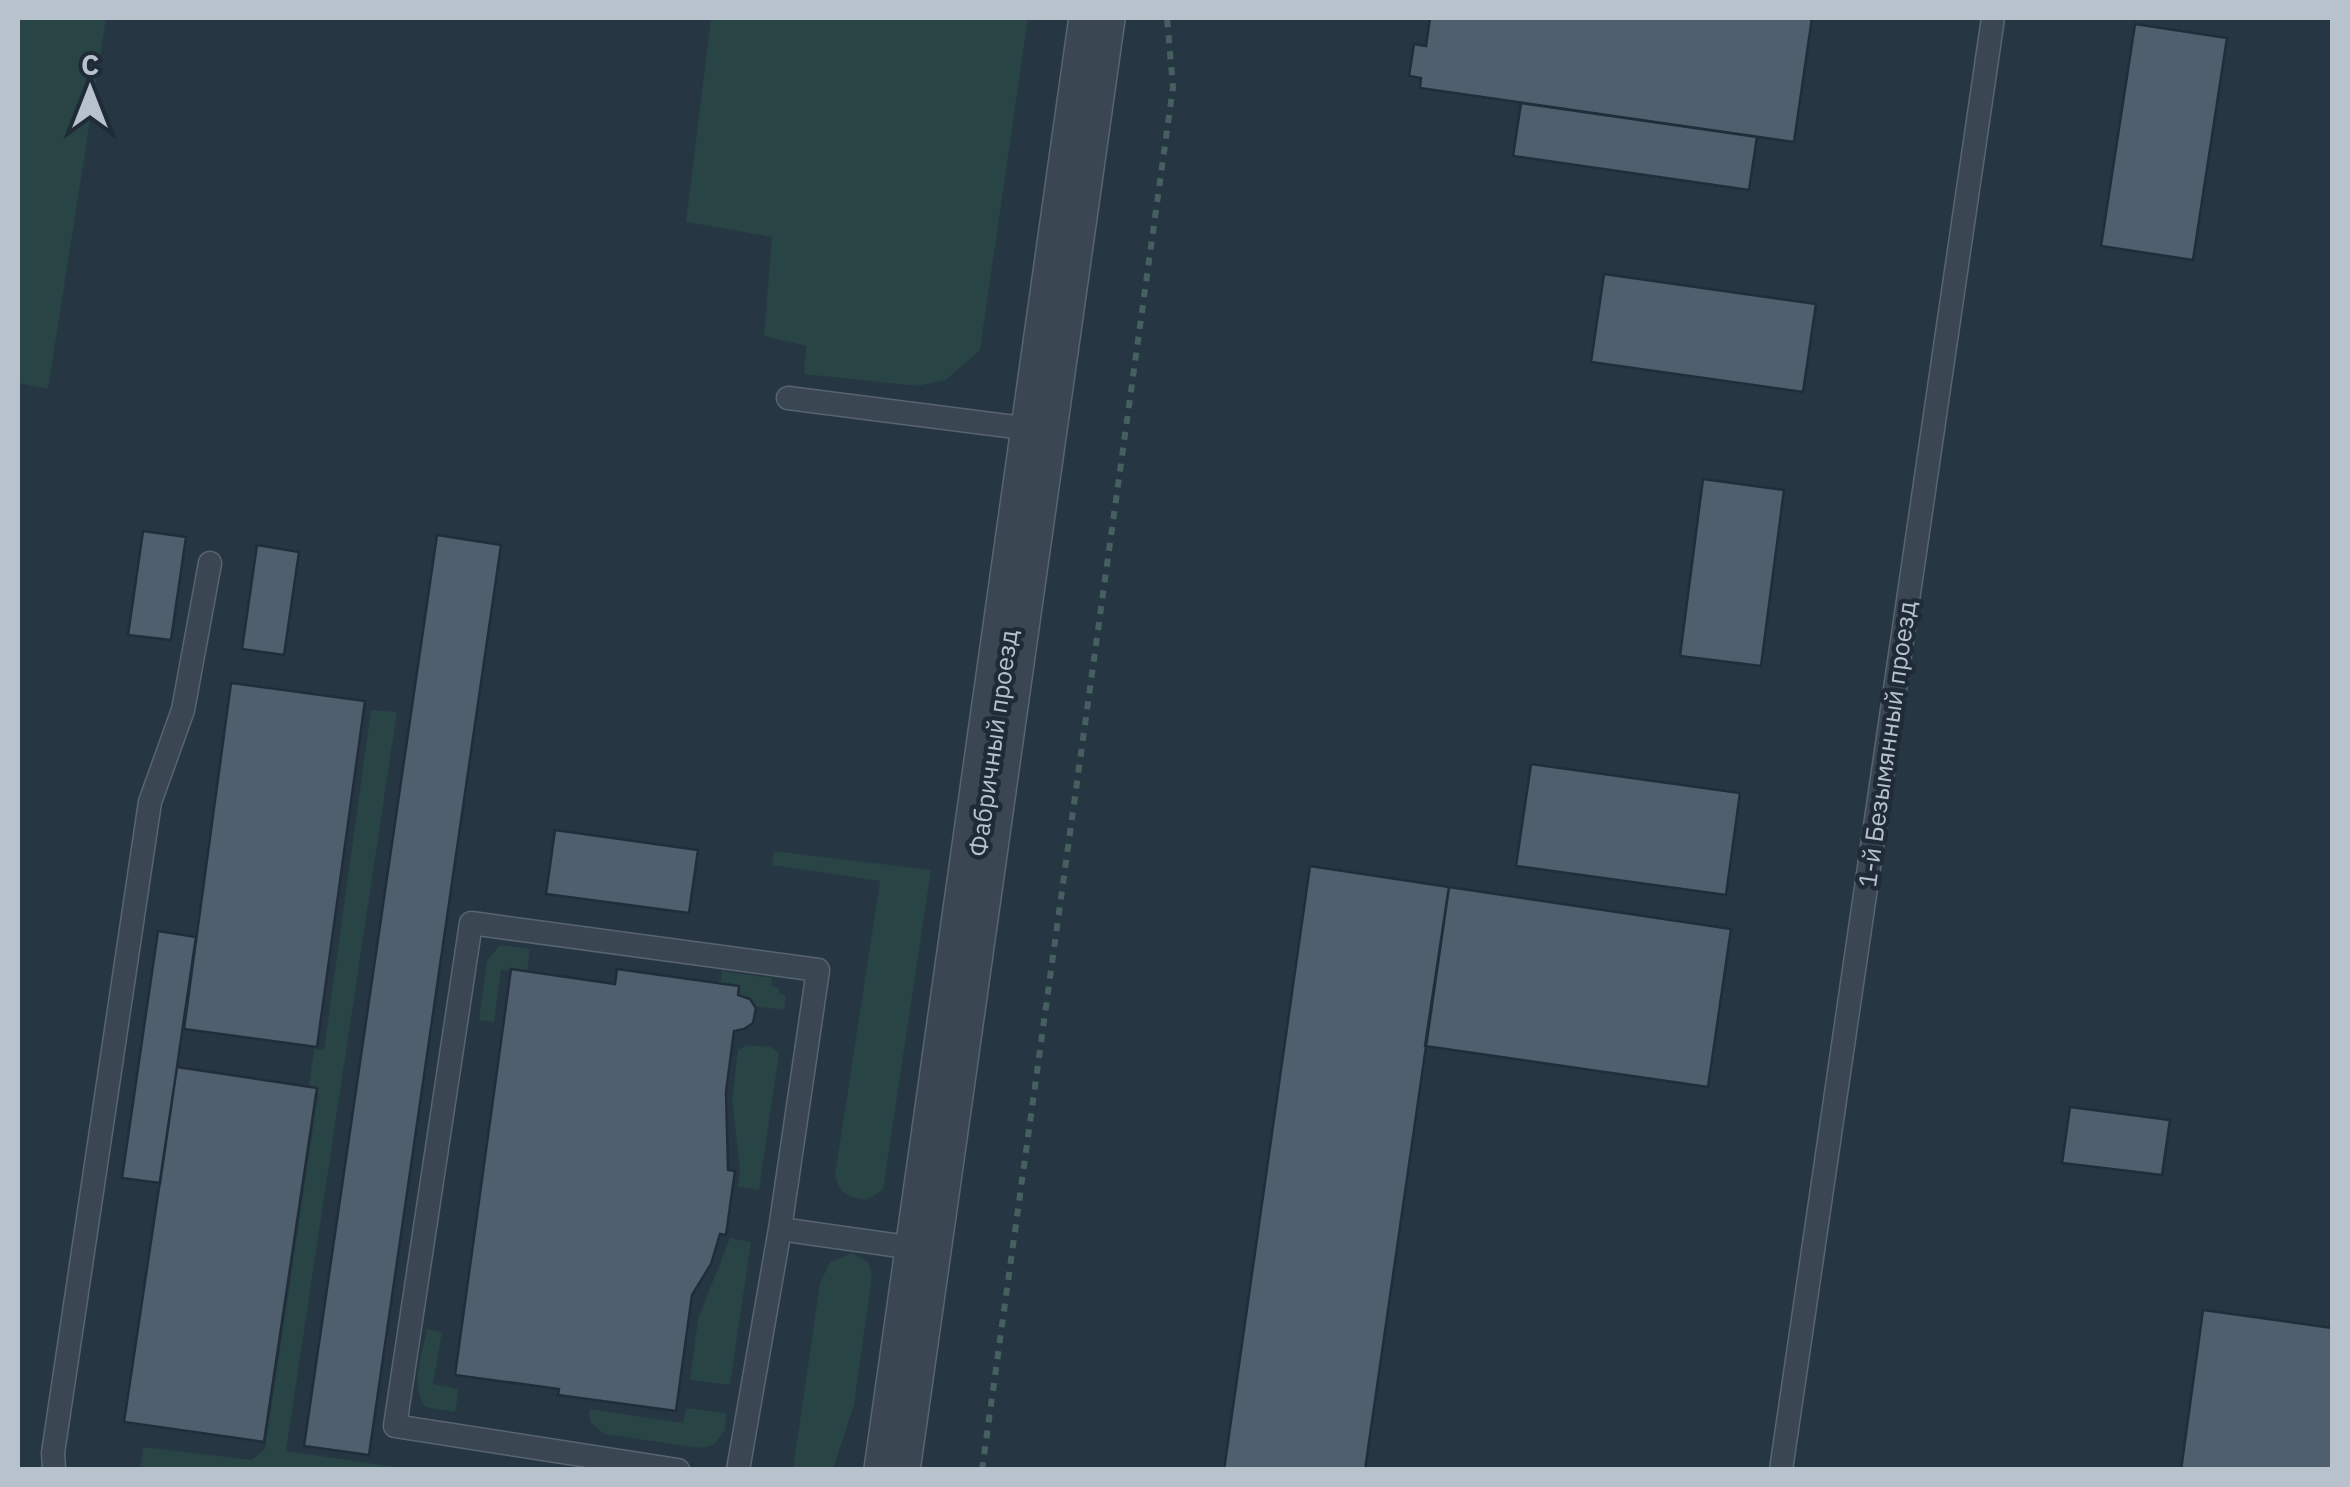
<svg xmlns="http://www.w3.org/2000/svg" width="2350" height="1487" font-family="'IBM Plex Sans',sans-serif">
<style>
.green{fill:#284444}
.building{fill:#4f5f6e;stroke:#212e3a;stroke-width:2.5}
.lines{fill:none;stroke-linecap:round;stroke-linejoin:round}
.service-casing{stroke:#586570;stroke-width:25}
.tertiary-casing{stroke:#586570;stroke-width:58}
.path{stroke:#466060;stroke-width:6;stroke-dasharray:8 8;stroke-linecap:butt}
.service{stroke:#3a4753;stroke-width:22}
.tertiary{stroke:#3a4753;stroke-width:55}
.labels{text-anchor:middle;stroke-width:9;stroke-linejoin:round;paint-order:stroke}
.street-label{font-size:25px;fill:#b7c2cc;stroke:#1f2c38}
</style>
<rect width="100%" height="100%" fill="#263643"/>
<!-- green -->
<path class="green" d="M18,18H106L48,389L18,383Z
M711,18H1028L980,350L946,380L917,386L804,374L806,346L764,336L772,237L686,222Z
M371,710L397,712L286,1451L408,1469L140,1470L143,1447L252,1460L265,1449L318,1094L308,1092L314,1049L324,1050Z
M774,851L931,870L883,1190L866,1200C848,1198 839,1192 835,1175L880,881L772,865Z
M500,945L530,949L527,972L501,970L494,1022L479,1020L487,961Z
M722,971L772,978L771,986L779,988V994L786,995L784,1010L744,1005L719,995Z
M748,1045L771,1047L779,1053L759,1190L738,1187L740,1169L732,1100L738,1050Z
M730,1238L751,1242L730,1385L690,1380L698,1319Z
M852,1253L868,1262L872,1276L854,1405L833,1469H793L820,1283L830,1262Z
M427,1329L442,1332L433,1384L459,1389L455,1412L425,1407C410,1385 422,1354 427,1329Z
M686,1408L726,1413L725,1430L714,1445L699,1448L604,1434L590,1422L589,1409L683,1423Z"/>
<!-- building -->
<path class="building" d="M1430,18H1812L1794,142L1420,88L1421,78L1409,76L1414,44L1426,46Z
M2135,24L2227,38L2193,260L2101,246Z
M1521,103L1757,137L1749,190L1513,156Z
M1604,274L1816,304L1803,392L1591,362Z
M1703,479L1784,490L1761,666L1680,656Z
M143,531L186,537L171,640L128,635Z
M437,535L501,545L369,1455L304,1446Z
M257,545L299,552L284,655L242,649Z
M231,683L365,701L317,1047L184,1029Z
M1531,764L1740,793L1726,895L1516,866Z
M555,830L698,850L689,913L546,894Z
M1310,866L1449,887L1365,1470H1224Z
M1449,887L1731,929L1708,1087L1425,1046Z
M158,931L196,937L160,1183L122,1178Z
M511,969L615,984L617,969L739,986L738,995L750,999L756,1008L753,1023L744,1029L734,1031L726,1092L728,1170L735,1171L726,1235L720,1234L711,1264L692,1295L676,1411L558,1395L559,1389L455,1375Z
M177,1067L317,1088L264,1442L124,1422Z
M2070,1107L2170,1120L2162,1175L2062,1163Z
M2203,1310L2332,1328V1470H2181Z"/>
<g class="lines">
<defs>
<path id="service" d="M788,398L1038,430
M780,1229L921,1249
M54,1470L53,1453L150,802L183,710L210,563
M678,1470L395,1426L471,923L818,970L780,1229L738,1470
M1781,1470L1993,18"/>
<path id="tertiary" d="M892,1470L1097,18"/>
</defs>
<!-- service casing -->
<use href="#service" class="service-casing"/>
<!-- tertiary casing -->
<use href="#tertiary" class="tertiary-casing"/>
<!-- path -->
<path class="path" d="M982,1470L1173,87L1167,18"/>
<!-- service -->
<use href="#service" class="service"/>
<!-- tertiary -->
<use href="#tertiary" class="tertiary"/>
</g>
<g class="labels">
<!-- street labels -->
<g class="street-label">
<text transform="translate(993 743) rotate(-82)" y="9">Фабричный проезд</text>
<text transform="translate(1887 744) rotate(-82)" y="9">1-й Безымянный проезд</text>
</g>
</g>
<!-- border -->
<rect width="2350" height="1487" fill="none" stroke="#b7c2cc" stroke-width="40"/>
<!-- north arrow -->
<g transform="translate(90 90)" stroke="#1f2c38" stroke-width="8" paint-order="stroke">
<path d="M0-8L18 38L0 25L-18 38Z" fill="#b7c2cc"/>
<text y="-15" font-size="28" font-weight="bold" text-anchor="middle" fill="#b7c2cc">С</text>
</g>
</svg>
